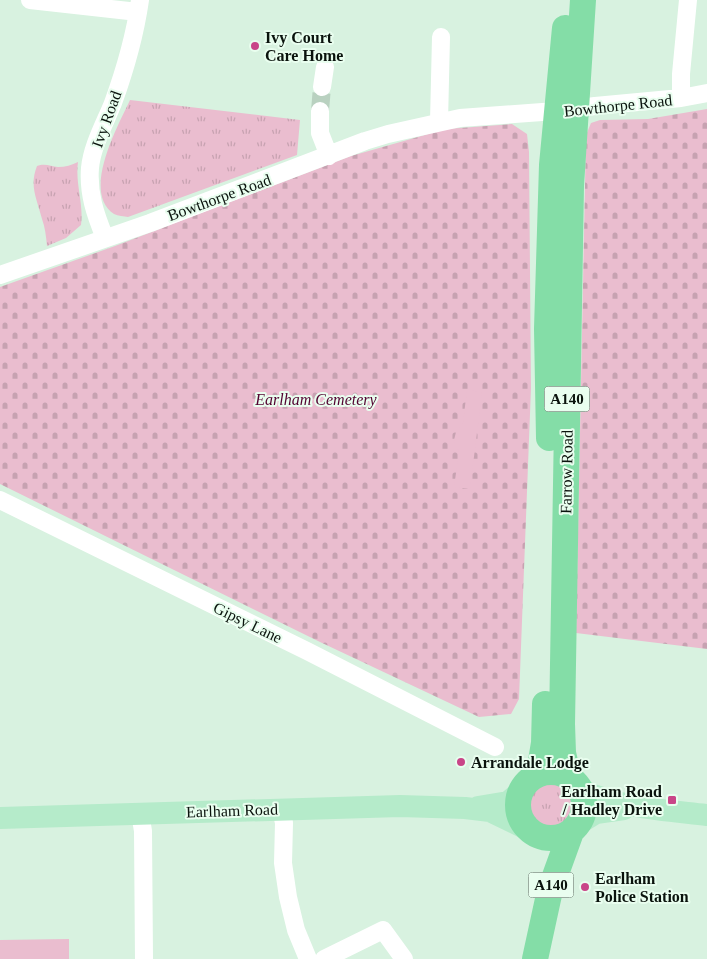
<svg xmlns="http://www.w3.org/2000/svg" width="707" height="959" font-family="'Times New Roman',serif">
<style>
.grass{fill:url(#grass-tufts)}
.cemetery{fill:url(#cemetery-stones)}
.garden{fill:#eabdcf}
.lines{fill:none;stroke-linecap:round;stroke-linejoin:round}
.minor-tunnel{stroke:#b9d1c0;stroke-width:18;stroke-dasharray:18 9;stroke-linecap:butt}
.minor{stroke:#fff;stroke-width:18}
.major{stroke:#b5ebca;stroke-width:22}
.highway{stroke:#84dda7;stroke-width:26}
.poi-dot{fill:#c94588;stroke:#e9feef;stroke-width:2}
.labels{text-anchor:middle;stroke-width:4;stroke-linejoin:round;paint-order:stroke}
.shield{fill:#e9feef;stroke:#4d5a51;stroke-width:1}
.shield-label{font-size:15px;font-weight:bold;fill:#0a130d}
.poi-label{font-size:16px;font-weight:bold;fill:#0a130d;stroke:#e9feef;text-anchor:start}
.street-label{font-size:16px;fill:#0a130d;stroke:#e9feef}
.park-label{font-size:16px;font-style:italic;fill:#530331;stroke:#e9feef}
</style>
<defs>
<pattern id="grass-tufts" width="24" height="20" patternUnits="userSpaceOnUse" patternTransform="scale(1.25)"><rect width="24" height="20" fill="#eabdcf"/><path d="M3 7l-1-3M5 7V3M7 7l1-3M15 17l-1-3M17 17v-4M19 17l1-3" fill="none" stroke="#c7a2b1"/></pattern>
<pattern id="cemetery-stones" width="16" height="16" patternUnits="userSpaceOnUse" patternTransform="scale(1.25)"><rect width="16" height="16" fill="#eabdcf"/><path d="M2 7V4a2 2 0 0 1 4 0v3zM10 15v-3a2 2 0 0 1 4 0v3z" fill="#c7a2b1"/></pattern>
</defs>
<rect width="100%" height="100%" fill="#d8f2e0"/>
<!-- grass -->
<path class="grass" d="M130,100L300,120L297,155L128,217C124,216 118,216 114,214C81,192 118,126 130,100Z
M78,162C75,184 84,204 81,225L66,238L47,246C46,236 45,227 42,219C37,199 29,186 37,166C44,163 51,166 58,167C65,167 72,165 78,162Z
M529 805a22 22 0 1 1 44 0a22 22 0 1 1-44 0Z"/>
<!-- cemetery -->
<path class="cemetery" d="M707,109V649L576,633L586,135L591,123L600,120L648,119Z
M512,124L527,134L529,152L531,388L519,699L511,714L479,717L320,642L0,484V287L115,246L351,156L446,129Z"/>
<!-- garden -->
<path class="garden" d="M467,390L482,392L470,489L454,487L459,452L454,440L456,432L463,422Z
M69,939V959H0V940Z"/>
<g class="lines">
<!-- minor-tunnel -->
<path class="minor-tunnel" d="M320,111L322,87"/>
<!-- minor -->
<path class="minor" d="M30,0L138,12
M322,87L325,67
M681,98V74L688,0
M320,111V133L329,156
M439,122L441,37
M105,238C95,214 88,193 90,168C92,146 105,123 113,103C125,70 135,35 140,0
M0,275L150,223L365,141L388,134L460,118L556,111L595,106L681,98L707,93
M0,500L307,651L495,747
M281,809L284,823L283,863L288,897L296,930L308,959
M140,813L143,831L144,959
M324,959L383,930L404,959"/>
<!-- major -->
<path class="major" d="M581,790C622,808 664,810 707,815
M478,807L508,802L520,792
M0,818L400,806L465,808L490,811L529,830
M580,823L596,813L624,809"/>
<!-- highway -->
<path class="highway" d="M549,438L547,329L552,165L565,28
M518 805a33 33 0 1 1 66 0a33 33 0 1 1-66 0Z
M539,773L544,743L545,704
M568,775L563,753L562,724L571,186L583,0
M535,959L550,890L571,832"/>
</g>
<!-- markers -->
<g class="poi-dot">
<circle cx="255" cy="46" r="5"/>
<circle cx="461" cy="762" r="5"/>
<rect x="667" y="795" width="10" height="10" rx="2.5"/>
<circle cx="585" cy="887" r="5"/>
</g>
<g class="labels">
<!-- shield labels -->
<g class="shield">
<rect x="544.5" y="386.5" width="45" height="25" rx="4"/>
<rect x="528.5" y="872.5" width="45" height="25" rx="4"/>
</g>
<g class="shield-label">
<text x="567" y="404">A140</text>
<text x="551" y="890">A140</text>
</g>
<!-- poi labels -->
<g class="poi-label">
<text x="265" y="43">Ivy Court<tspan x="265" dy="18">Care Home</tspan></text>
<text x="471" y="768">Arrandale Lodge</text>
<text x="662" y="797" text-anchor="end">Earlham Road<tspan x="662" dy="18">/ Hadley Drive</tspan></text>
<text x="595" y="884">Earlham<tspan x="595" dy="18">Police Station</tspan></text>
</g>
<!-- street labels -->
<g class="street-label">
<text transform="translate(618 105) rotate(-6)" y="6">Bowthorpe Road</text>
<text transform="translate(106 119) rotate(-70)" y="6">Ivy Road</text>
<text transform="translate(219 197) rotate(-20)" y="6">Bowthorpe Road</text>
<text transform="translate(566 472) rotate(-89)" y="6">Farrow Road</text>
<text transform="translate(248 622) rotate(26)" y="6">Gipsy Lane</text>
<text transform="translate(232 810) rotate(-2)" y="6">Earlham Road</text>
</g>
<!-- park labels -->
<g class="park-label">
<text x="316" y="405">Earlham Cemetery</text>
</g>
</g>
</svg>
